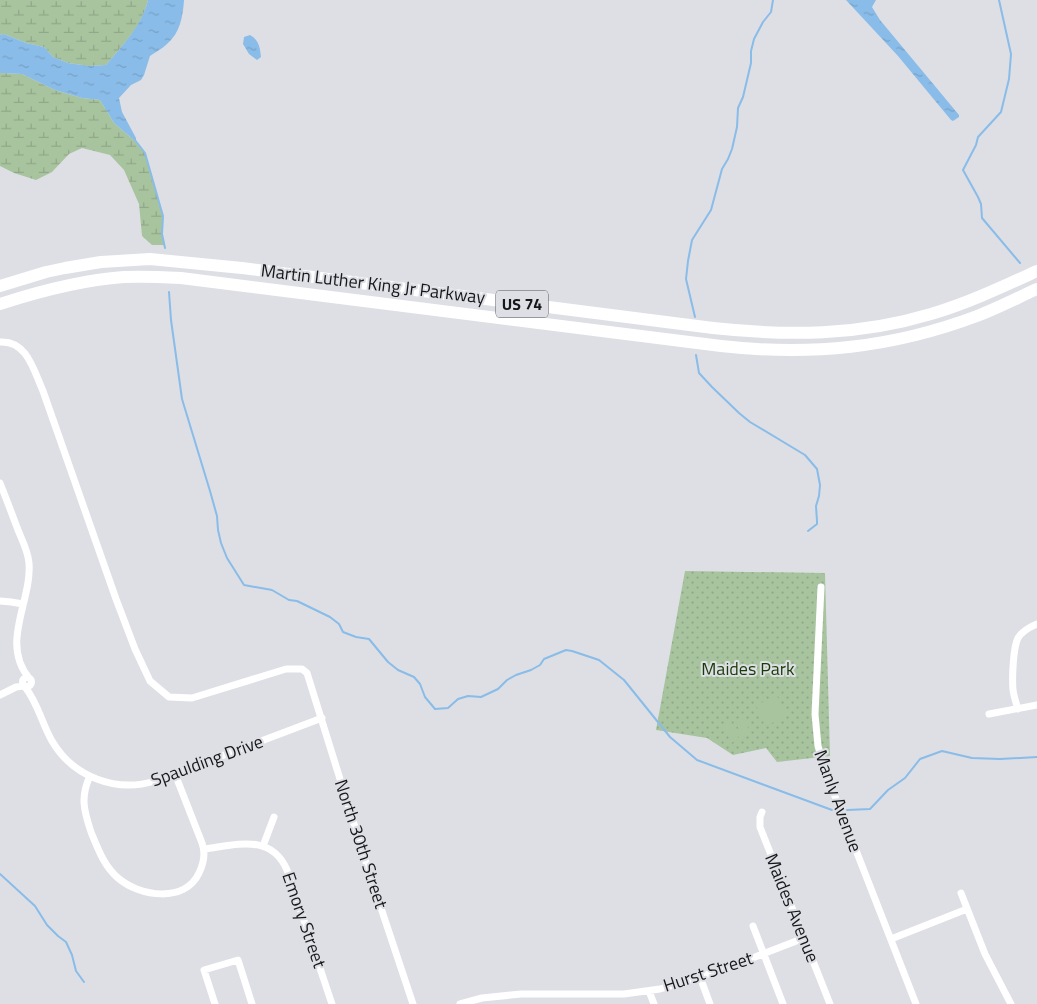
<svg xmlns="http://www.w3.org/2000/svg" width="1037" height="1004" font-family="'Titillium Web',sans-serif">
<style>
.wetland{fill:url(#wetland-marsh)}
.park{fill:url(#park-dots)}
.pitch{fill:#a8c49e}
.water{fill:url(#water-ripples)}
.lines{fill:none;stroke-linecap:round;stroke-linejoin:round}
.stream{stroke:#89bce8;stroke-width:2}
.minor{stroke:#fff;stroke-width:7}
.motorway{stroke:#fff;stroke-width:12}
.labels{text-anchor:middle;stroke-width:4;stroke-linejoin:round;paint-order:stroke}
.shield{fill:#dddfe5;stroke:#525356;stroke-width:1}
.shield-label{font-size:16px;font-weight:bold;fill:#161719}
.street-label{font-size:18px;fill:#161719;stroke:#dddfe5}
.park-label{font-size:18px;fill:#183c07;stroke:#dddfe5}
</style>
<defs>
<pattern id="wetland-marsh" width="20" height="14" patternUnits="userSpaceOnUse" patternTransform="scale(1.25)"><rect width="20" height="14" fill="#a8c49e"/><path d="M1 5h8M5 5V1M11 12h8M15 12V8" fill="none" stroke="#90a888"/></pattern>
<pattern id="park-dots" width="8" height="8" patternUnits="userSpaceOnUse" patternTransform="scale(1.25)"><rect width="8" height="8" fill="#a8c49e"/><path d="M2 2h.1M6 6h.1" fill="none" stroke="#90a888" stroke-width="1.8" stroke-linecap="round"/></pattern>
<pattern id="water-ripples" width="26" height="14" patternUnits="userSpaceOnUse" patternTransform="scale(1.25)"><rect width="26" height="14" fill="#89bce8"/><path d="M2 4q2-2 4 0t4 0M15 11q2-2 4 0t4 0" fill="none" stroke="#76a1c6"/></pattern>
</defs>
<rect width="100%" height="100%" fill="#dddfe5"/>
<!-- wetland -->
<path class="wetland" d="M0,0H148C142,26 123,45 106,65L89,66L68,63L53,57L44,47L26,43L4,34L0,35Z
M0,73L22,74L55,90L82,98L100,100L114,123L136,142L145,153L163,216L162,234L165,245H152L142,236L139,204L124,170L110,155L82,148L69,154L52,172L36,180L14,173L0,166Z"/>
<!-- park -->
<path class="park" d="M685,571L825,573L830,756L777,762L766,748L733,755L707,738L656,730Z"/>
<!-- pitch -->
<path class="pitch" d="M777,696L786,717L765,726L756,705Z
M743,716L751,734L742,738L735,720Z
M731,721L739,739L731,743L723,725Z"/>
<!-- water -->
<path class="water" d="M148,0H184C183,16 180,33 167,44C162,49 155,52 150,56L144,75L141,80L131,85L119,98L122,112L136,138V142L114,123L100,100L82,98L55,90L22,74L0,73V35L4,34L26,43L44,47L53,57L68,63L89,66L106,65C123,45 142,25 148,0Z
M846,0H876L872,7L880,20L959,115V117L953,121L951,120L898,56Z
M250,35C259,40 260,48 261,57L257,60L249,54L243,44L244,37Z"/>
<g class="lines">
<!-- stream -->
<path class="stream" d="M999,0L1011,54L1009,79L1001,112L978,137L976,145L963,170L978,197L981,204L982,218L1020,263
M135,140L145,153L163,216L162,234L165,248
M169,292L171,320L182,399L210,491L217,516L218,530L221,543L227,558L244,585L272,590L289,600L297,601L330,617L339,624L343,632L356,637L369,639L388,662L398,670L414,677L420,684L425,697L435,709L448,708L458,699L468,696L481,697L498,689L507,680L516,675L531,670L540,665L544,659L566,650L572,651L599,660L624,680L670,737L697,760L832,810
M695,317L686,279L688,261L692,240L711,210L722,169L728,159L732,149L737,127L738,108L743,97L751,63V51L754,39L763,22L771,12L773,0
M696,355L699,373L712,387L739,413L750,422L805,455L817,469L820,485L819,496L816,506L817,521V524L808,531
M847,810L870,809L888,790L905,778L920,759L942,751L972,758L1000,759L1037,757
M0,874L35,906L47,925L58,936L66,942L72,955L76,971L84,982"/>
<!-- minor -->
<path class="minor" d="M0,342C27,340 34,371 43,391L116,599L135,649L150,681L169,697L192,698L286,669H302L307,673L369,872L413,1004
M0,483C6,498 12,514 18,530C22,540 28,551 29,563C32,601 0,643 29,678
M821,587L815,714L818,746L827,776L916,1004
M0,601L11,602L23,604
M22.5 682a4.5 4.5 0 1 1 9 0a4.5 4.5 0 1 1-9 0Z
M25,687C38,703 42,724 52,741C73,777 116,793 155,781L322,718
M0,695L16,687L24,686
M1018,709C1016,703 1014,696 1013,690C1012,679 1013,647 1018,638C1022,631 1030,627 1037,624
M989,714L1037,705
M90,776C80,797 84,811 91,832C98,849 104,866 118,878C140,897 185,903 199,873C204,863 206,854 202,843L175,774
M762,812L760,817V827L830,1004
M263,846L274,817
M204,849C236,845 271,833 287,870L332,1004
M961,893L985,954L1011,1004
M753,926L783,1004
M891,939L967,909
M700,977L710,1004
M649,991L654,1004
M215,1004L204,970L238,960L252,1004
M460,1004L482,998L521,994H624L660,989L681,983L732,966L804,938"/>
<!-- motorway -->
<path class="motorway" d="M0,286L46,272L65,268L101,262L150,259L242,268L713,328C788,336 858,336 931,314C968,303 1002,287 1037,271
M0,304C40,291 81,280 124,277C143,276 162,277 181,278L721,346C811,356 892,348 977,316C998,308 1017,298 1037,289"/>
</g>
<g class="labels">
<!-- shield labels -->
<rect class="shield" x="496" y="290.5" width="52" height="27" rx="4"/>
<g class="shield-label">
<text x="522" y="310">US 74</text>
</g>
<!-- street labels -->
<g class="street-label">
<text transform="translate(373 284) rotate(7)" y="6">Martin Luther King Jr Parkway</text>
<text transform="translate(207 761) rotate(-20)" y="6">Spaulding Drive</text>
<text transform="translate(838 801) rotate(70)" y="6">Manly Avenue</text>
<text transform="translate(361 844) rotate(72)" y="6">North 30th Street</text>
<text transform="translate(792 908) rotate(68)" y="6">Maides Avenue</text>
<text transform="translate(304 920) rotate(71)" y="6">Emory Street</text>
<text transform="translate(708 972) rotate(-18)" y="6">Hurst Street</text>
</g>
<!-- park labels -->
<g class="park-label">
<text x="748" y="675">Maides Park</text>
</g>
</g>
</svg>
